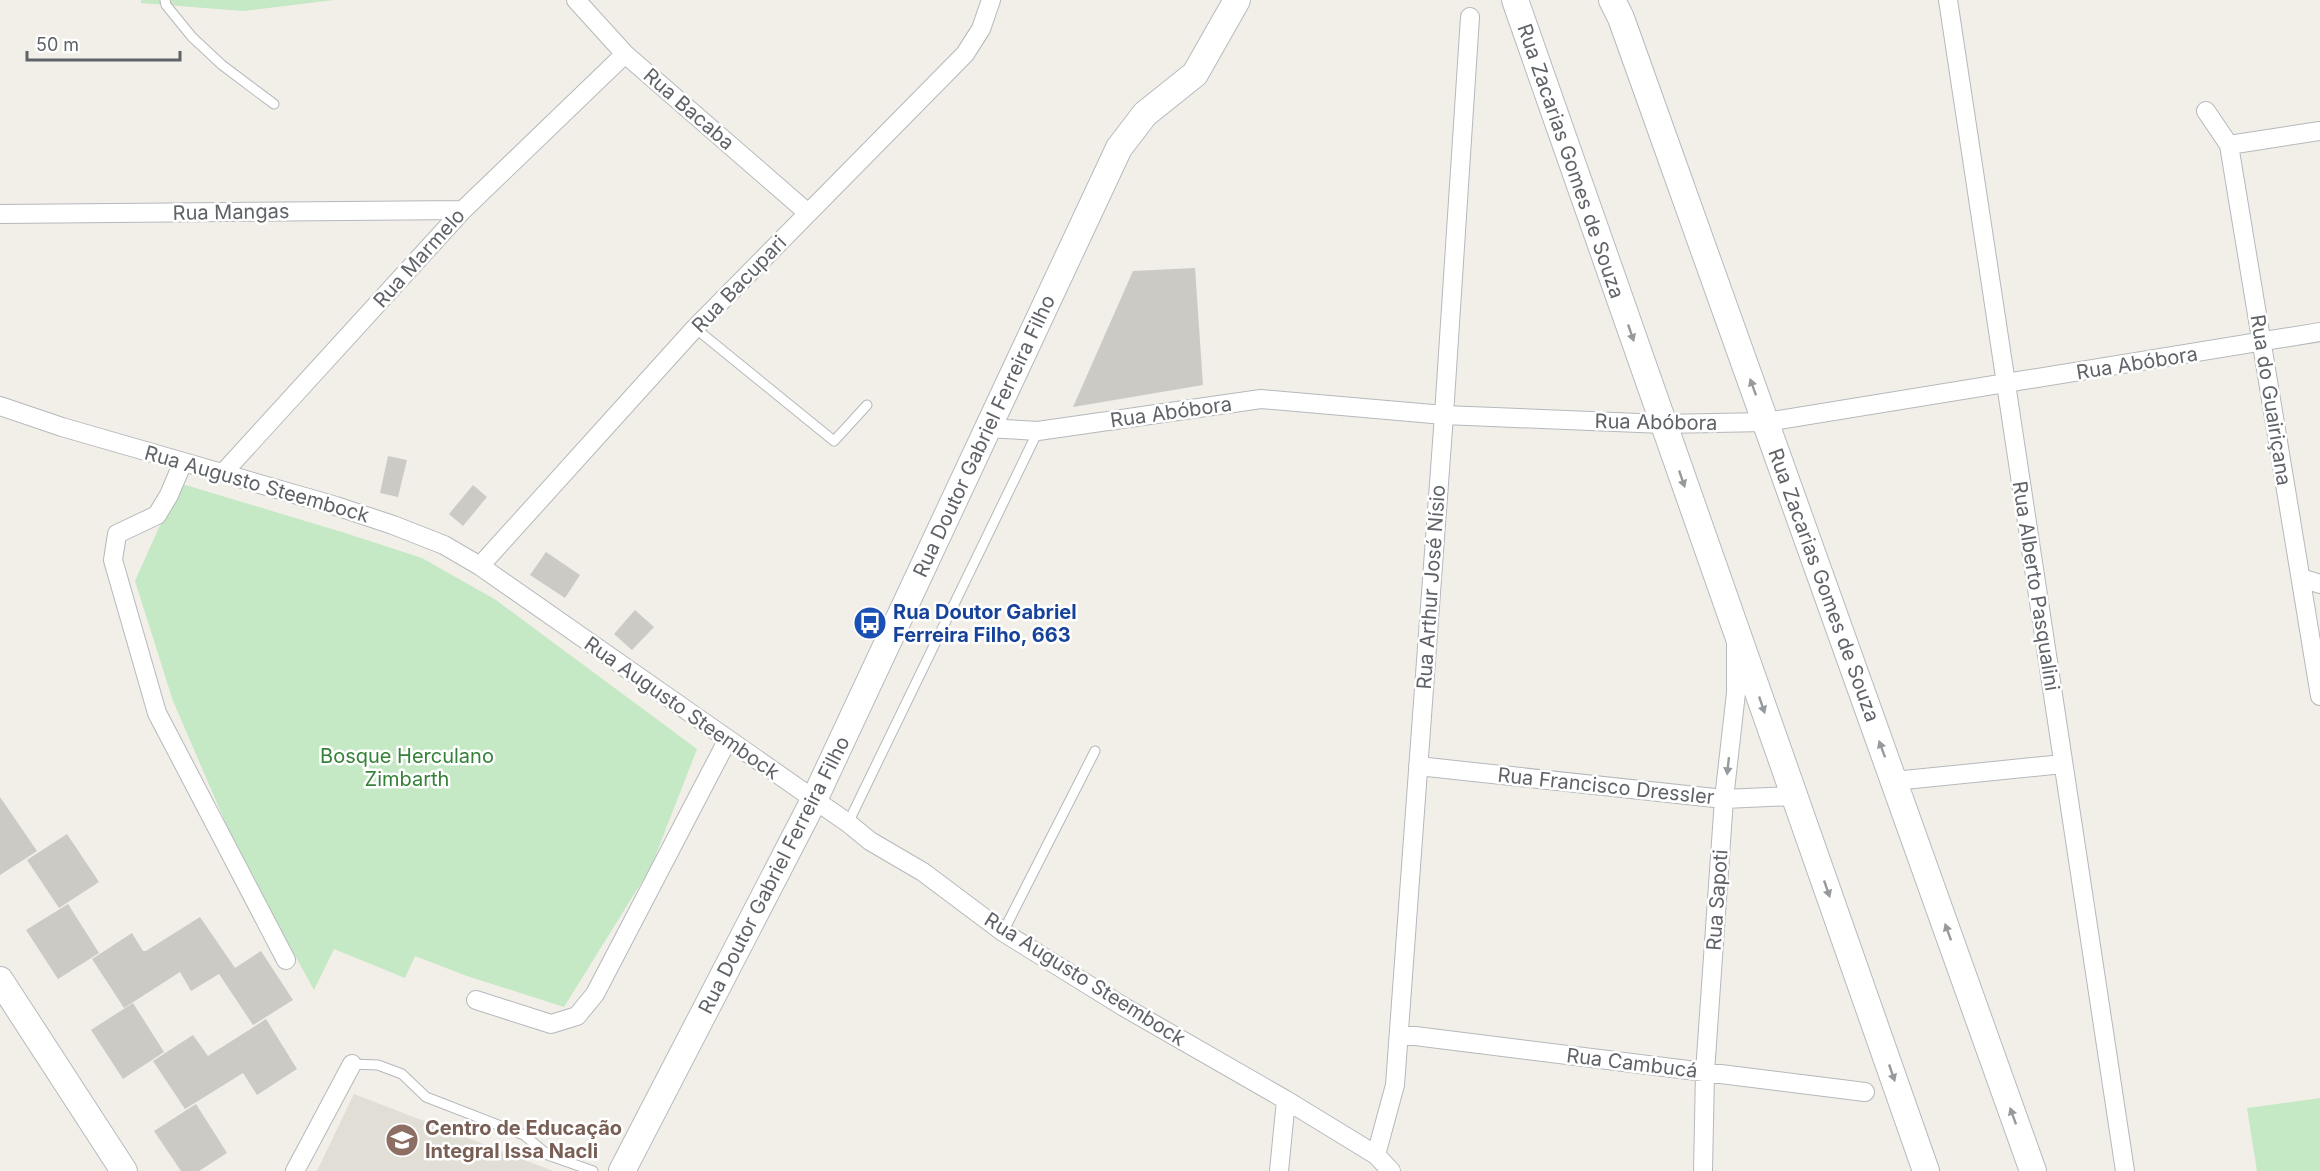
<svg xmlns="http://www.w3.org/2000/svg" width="2320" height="1171" font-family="Inter,sans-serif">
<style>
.education{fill:#e1ded6}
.green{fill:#c5e8c5}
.building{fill:#cccac5}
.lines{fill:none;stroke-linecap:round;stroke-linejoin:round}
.lane-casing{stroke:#b5b8bc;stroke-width:11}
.street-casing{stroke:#b5b8bc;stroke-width:20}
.secondary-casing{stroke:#b6babf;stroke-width:28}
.lane{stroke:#fff;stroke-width:9}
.street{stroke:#fff;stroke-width:18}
.secondary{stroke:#fff;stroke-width:26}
.oneway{fill:#979a9d}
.labels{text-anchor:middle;stroke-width:5;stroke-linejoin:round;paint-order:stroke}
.street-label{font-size:20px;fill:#5f6368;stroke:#fff}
.transit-label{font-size:20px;font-weight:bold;fill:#164399;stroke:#fff;text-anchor:start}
.park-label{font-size:20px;fill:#348238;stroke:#fff}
.education-label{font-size:20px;font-weight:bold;fill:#785e54;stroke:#fff;text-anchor:start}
</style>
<rect width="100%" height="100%" fill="#f1efe8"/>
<!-- education -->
<path class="education" d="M354,1094L553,1171H317Z"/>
<!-- green -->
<path class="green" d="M141,0H334L243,11L141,3Z
M179,483L345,533L422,558L496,600L697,749L651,867L564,1007L467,976L415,956L405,978L334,949L314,990L239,854L173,701L135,581Z
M2320,1098V1171H2257L2247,1108Z"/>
<!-- building -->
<path class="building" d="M1195,268L1203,385L1073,407L1133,271Z
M388,456L407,460L398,497L380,493Z
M473,485L487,497L463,526L449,514Z
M546,552L580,575L565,598L530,575Z
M635,610L654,627L632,650L614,634Z
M0,797L37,851L0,875Z
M67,834L99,882L59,908L27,860Z
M68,904L99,953L58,979L26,930Z
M200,917L235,968L261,951L293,1000L253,1025L219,974L191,991L180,972L124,1008L92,959L132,933L143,951H146Z
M133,1003L164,1052L123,1079L91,1030Z
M266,1019L297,1069L257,1095L243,1073L185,1109L153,1061L193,1035L208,1056Z
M196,1104L227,1153L199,1171H181L154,1131Z"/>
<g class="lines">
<defs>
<path id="lane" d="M165,0L166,5L192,37L222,65L274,104
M695,328L834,441L867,405
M848,823L1038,431
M1003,932L1095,751
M352,1064L378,1065L402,1074L426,1097L524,1135L548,1155L593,1171"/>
<path id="street" d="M576,0L625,54L808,213
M1948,0L2125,1171
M2206,111L2229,145L2320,696
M2229,145L2320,131
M0,214L463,210
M0,406L62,427L336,506L393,525L444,545L480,566L848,823L870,841L923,872L1003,932L1124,1007L1286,1100L1376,1155L1391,1171
M987,428L1038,431L1261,399L1444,415L1663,424L1766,422L2320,332
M183,462L169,495L157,515L117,534L113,560L157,713L286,960
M223,473L463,210L625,54
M480,566L695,328L965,54L981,29L991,0
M2301,578L2320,584
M1418,766L1724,799L1794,796
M1894,781L2063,764
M476,1000L551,1024L577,1016L595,994L727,741
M1399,1034L1865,1092
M1376,1155L1395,1085L1444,415L1470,17
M295,1171L352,1064
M1279,1171L1286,1100
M1703,1171L1705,1072L1724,799L1736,693V644"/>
<path id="secondary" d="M1515,0L1926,1171
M1612,0L1621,18L2033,1171
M0,980L124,1171
M622,1171L814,800L1119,148L1145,114L1195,74L1237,0"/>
</defs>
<!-- lane casing -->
<use href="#lane" class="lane-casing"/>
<!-- street casing -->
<use href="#street" class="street-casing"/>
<!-- secondary casing -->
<use href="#secondary" class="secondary-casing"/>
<!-- lane -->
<use href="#lane" class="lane"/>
<!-- street -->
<use href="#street" class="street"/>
<!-- secondary -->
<use href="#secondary" class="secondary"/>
</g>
<!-- one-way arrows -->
<defs><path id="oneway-solid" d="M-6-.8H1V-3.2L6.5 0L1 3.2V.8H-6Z" transform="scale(1.5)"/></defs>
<g class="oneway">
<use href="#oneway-solid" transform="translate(1631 333) rotate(71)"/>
<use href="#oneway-solid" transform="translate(1753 387) rotate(-110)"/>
<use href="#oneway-solid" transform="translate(1682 479) rotate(71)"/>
<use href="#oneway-solid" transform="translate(1762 705) rotate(71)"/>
<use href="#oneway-solid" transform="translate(1882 749) rotate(-110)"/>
<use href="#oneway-solid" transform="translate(1728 766) rotate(96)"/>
<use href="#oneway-solid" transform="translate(1827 889) rotate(71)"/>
<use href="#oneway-solid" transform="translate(1948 932) rotate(-110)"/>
<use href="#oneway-solid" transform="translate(1892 1073) rotate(71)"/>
<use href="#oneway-solid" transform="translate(2013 1116) rotate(-110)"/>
</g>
<!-- icons -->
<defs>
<symbol id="bus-disc" viewBox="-11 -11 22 22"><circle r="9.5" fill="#1a4fb4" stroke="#fff"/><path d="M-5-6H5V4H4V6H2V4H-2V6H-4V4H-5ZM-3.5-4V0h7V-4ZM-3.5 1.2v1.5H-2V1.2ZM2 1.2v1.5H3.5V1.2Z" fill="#fff"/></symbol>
<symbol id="school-disc" viewBox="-11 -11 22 22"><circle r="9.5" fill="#8d6e63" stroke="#fff"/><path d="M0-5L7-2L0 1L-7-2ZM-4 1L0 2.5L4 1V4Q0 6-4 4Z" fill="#fff"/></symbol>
</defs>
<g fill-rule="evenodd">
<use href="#bus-disc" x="851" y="604" width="38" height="38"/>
<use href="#school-disc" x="383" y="1121" width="38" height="38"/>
</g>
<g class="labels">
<!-- street labels -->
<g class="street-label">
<text transform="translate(689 109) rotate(41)" y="7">Rua Bacaba</text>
<text transform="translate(1571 161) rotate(71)" y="7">Rua Zacarias Gomes de Souza</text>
<text transform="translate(231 212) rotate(-1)" y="7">Rua Mangas</text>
<text transform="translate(419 258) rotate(-48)" y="7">Rua Marmelo</text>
<text transform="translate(739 284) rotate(-46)" y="7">Rua Bacupari</text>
<text transform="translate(2137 363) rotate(-9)" y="7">Rua Abóbora</text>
<text transform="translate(2271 400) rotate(81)" y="7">Rua do Guairiçana</text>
<text transform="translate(1171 412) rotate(-8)" y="7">Rua Abóbora</text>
<text transform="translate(1656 422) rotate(1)" y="7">Rua Abóbora</text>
<text transform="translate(984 436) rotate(-65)" y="7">Rua Doutor Gabriel Ferreira Filho</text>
<text transform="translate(257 484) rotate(16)" y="7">Rua Augusto Steembock</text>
<text transform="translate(1824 585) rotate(70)" y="7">Rua Zacarias Gomes de Souza</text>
<text transform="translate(2036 586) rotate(81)" y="7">Rua Alberto Pasqualini</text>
<text transform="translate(1431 587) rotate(-86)" y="7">Rua Arthur José Nísio</text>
<text transform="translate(682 708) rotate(35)" y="7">Rua Augusto Steembock</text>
<text transform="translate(1606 786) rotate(6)" y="7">Rua Francisco Dressler</text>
<text transform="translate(774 875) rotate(-63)" y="7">Rua Doutor Gabriel Ferreira Filho</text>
<text transform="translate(1717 900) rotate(-86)" y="7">Rua Sapoti</text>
<text transform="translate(1085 979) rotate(32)" y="7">Rua Augusto Steembock</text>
<text transform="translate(1632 1063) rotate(7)" y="7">Rua Cambucá</text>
</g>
<!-- transit labels -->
<g class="transit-label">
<text x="893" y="619">Rua Doutor Gabriel<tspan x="893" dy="23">Ferreira Filho, 663</tspan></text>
</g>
<!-- park labels -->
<g class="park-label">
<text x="407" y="763">Bosque Herculano<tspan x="407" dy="23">Zimbarth</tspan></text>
</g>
<!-- education labels -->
<g class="education-label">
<text x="425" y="1135">Centro de Educação<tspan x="425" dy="23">Integral Issa Nacli</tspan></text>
</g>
</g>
<!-- scale -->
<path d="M27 51v9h153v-9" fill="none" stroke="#5f6368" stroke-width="3"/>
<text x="36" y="51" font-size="18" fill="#5f6368" stroke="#ffffff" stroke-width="4.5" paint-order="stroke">50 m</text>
</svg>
